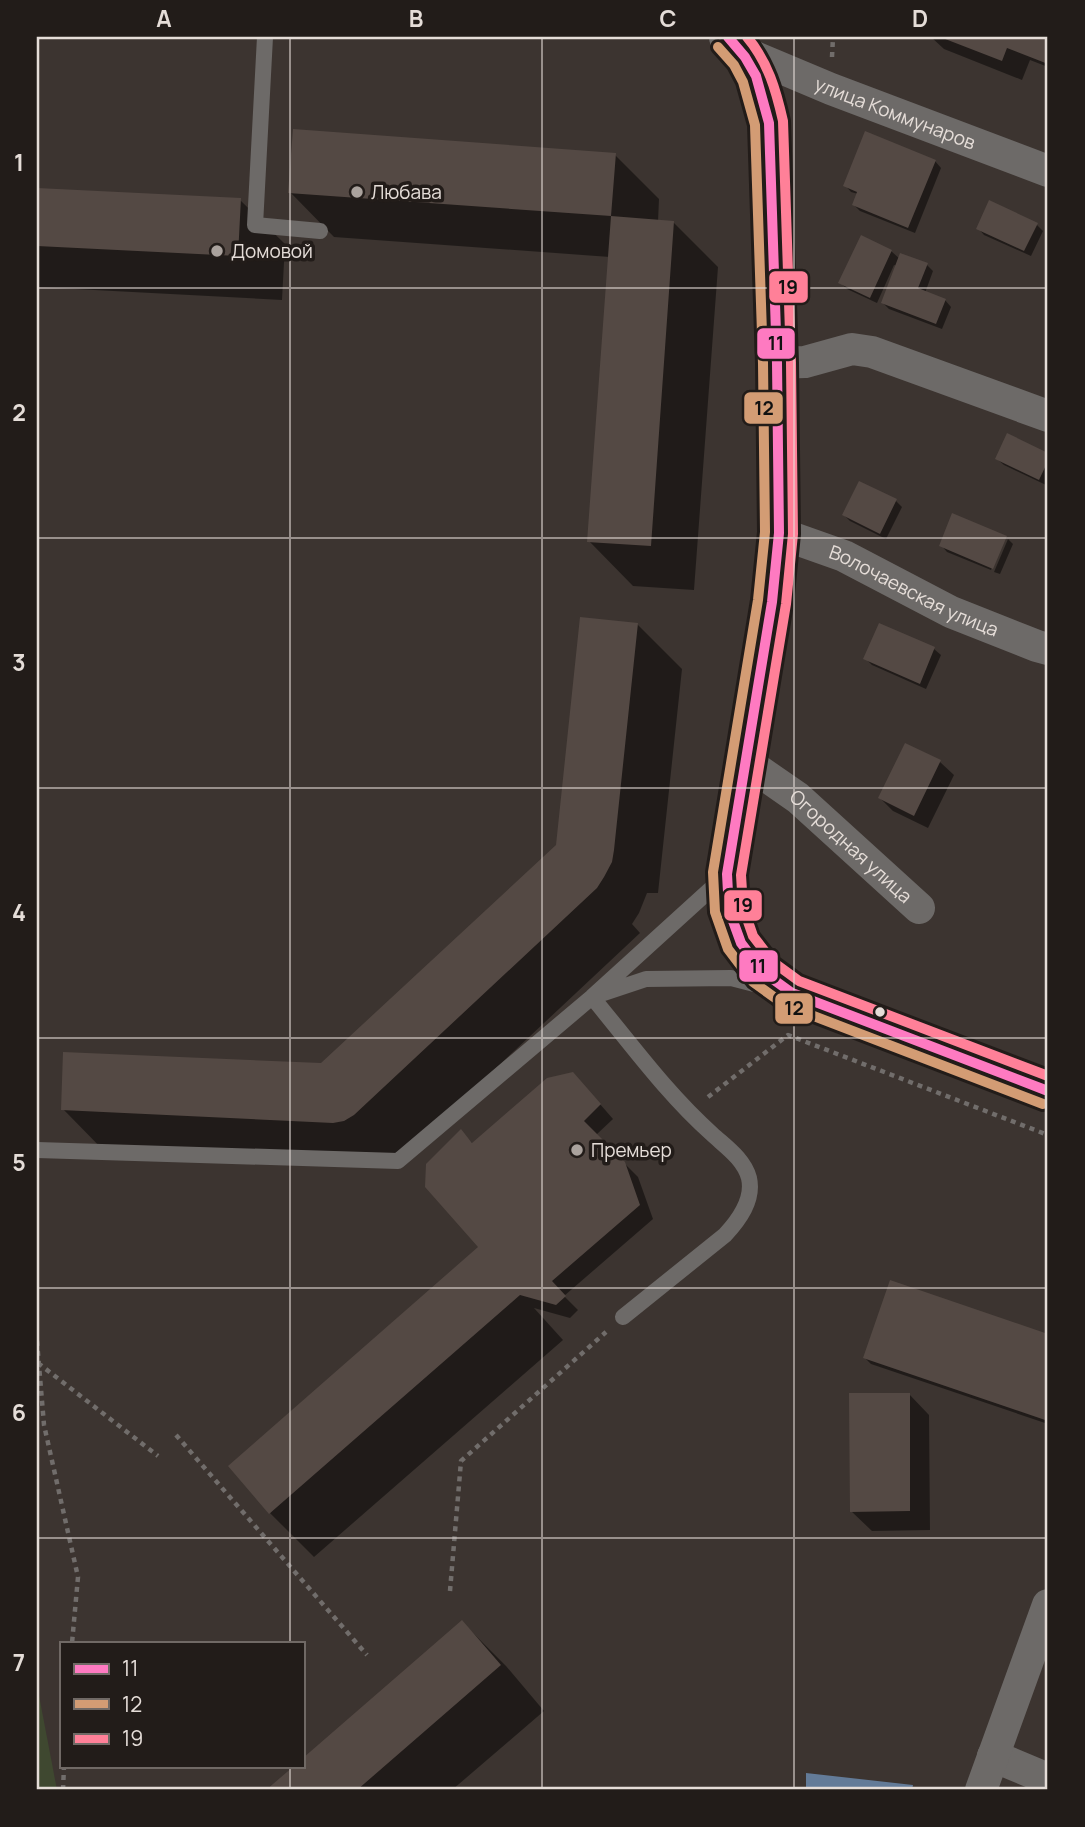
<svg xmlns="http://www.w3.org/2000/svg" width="1085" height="1827" font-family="Manrope,sans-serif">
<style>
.green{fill:#3f4830}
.water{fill:#637b98}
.shadow{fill:#0007}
.building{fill:#544944}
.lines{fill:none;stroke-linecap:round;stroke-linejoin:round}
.path{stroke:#716d6b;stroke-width:4.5;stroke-dasharray:5 5;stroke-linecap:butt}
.service{stroke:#6d6a68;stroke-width:16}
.minor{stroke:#6d6a68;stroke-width:32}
.tertiary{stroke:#6d6a68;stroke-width:38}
.bus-1-casing{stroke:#221c19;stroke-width:16}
.bus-2-casing{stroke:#221c19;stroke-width:16}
.bus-3-casing{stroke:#221c19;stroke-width:16}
.bus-1{stroke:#fe7ac1;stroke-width:10}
.bus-2{stroke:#d39c74;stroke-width:10}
.bus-3{stroke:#ff8098;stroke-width:10}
.grid{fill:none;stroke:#e5ddd8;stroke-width:2;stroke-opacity:0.55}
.poi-dot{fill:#aaa29d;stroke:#221c19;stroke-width:2.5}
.bus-dot{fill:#e5ddd8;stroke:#221c19;stroke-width:2.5}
.labels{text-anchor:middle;stroke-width:7;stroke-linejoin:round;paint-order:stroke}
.street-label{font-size:19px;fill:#e5ddd8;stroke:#221c19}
.poi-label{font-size:19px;fill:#e5ddd8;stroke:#221c19;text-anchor:start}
.line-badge{stroke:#221c19;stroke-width:2.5}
.pale-badge-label{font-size:19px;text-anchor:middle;font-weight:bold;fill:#111}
.neatline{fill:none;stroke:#e5ddd8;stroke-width:2.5}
.grid-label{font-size:23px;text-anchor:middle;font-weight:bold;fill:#e5ddd8}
</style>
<rect width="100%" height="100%" fill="#3c3430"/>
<!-- green -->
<path class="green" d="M37,1685L57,1790H37Z"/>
<!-- water -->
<path class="water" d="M806,1773L913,1785L912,1790H806Z"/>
<!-- shadow -->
<path class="shadow" d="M931,37H1048V67L1030,60L1022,80L944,49Z
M615,155L659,199L658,222L674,223L718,267L694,590L633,586L589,541L610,257L334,237L290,192Z
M935,161L941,168L915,233L860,211L854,205L858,194L851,192L845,185Z
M37,190L240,200L285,244L282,300L37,287Z
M1037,225L1043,231L1031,256L984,235L978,228Z
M891,251L900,259L927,265L933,271L925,293L945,300L951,307L942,329L889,309L883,303L897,266L894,265L877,303L847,289L841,283Z
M1008,435L1048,455V480L1046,485L1004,465L997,459Z
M896,501L902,507L886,539L850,521L844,515Z
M953,515L1007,538H1005L991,570L947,552L941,545Z
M1008,539L1013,544L1000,574L994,572Z
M637,624L682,669L658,893H647L639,913L632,924L640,933L399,1159L107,1154L63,1109L322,1065L558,846Z
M934,649L941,655L926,689L872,665L866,659Z
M940,762L954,775L928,828L893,811L880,798Z
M586,1088L613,1119L596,1135L638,1177L653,1219L564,1296L578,1310L570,1318L534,1308L563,1340L314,1557L270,1513L481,1248L461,1131L473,1144Z
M891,1282L1048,1336V1424L871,1364L865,1358Z
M909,1394L929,1415L930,1530L872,1531L851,1511Z
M462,1622L506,1666L544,1711L452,1790H268L296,1766H303V1760Z"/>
<!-- building -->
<path class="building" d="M940,37H1048V64L1007,48L1002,61Z
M293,129L616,153L611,216L288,193Z
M865,131L936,160L908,228L852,205L857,192L843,186Z
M37,188L241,198L238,256L37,246Z
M989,200L1038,223L1024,251L976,229Z
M611,216L674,221L651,546L587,542Z
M861,235L892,250L870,298L838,283Z
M900,253L928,263L918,288L946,299L936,324L881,303Z
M1007,433L1048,453V461L1039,480L995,459Z
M859,481L897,499L880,534L842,515Z
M952,513L1007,536L993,569L939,546Z
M580,617L638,623L614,850L612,862L604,877L597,888L354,1115L344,1121L333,1123L61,1110L63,1052L321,1063L556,845Z
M879,623L935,647L920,684L863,659Z
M905,743L941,760L914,816L878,798Z
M573,1072L601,1104L584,1121L625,1162L640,1205L552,1281L566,1296L556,1305L520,1295L269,1514L228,1466L478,1247L425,1187L426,1164L461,1129L472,1143L547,1078Z
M890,1280L1048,1334V1421L863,1358Z
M849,1393H910V1511L850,1512Z
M462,1620L501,1665L357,1790H266L294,1766H303V1758Z"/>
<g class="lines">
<!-- path -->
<path class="path" d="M832,57L833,37
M708,1097L788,1035L1048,1135
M37,1341L44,1425L78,1577L72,1643
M38,1363L158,1456
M176,1435L367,1655
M450,1591L461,1461L606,1332
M63,1790L64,1766"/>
<!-- service -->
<path class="service" d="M265,37L255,225L320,231
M37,1150L398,1161L592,997L723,878
M623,1317L725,1235C739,1220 754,1200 749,1178C744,1159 726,1147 712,1134C667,1094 631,1044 592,997L646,979L731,978L766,987"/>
<!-- minor -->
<g class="minor">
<path id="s1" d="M743,52L831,89L1048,171"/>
<path d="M777,363L805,362L852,349L872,352L1048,416"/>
<path id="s2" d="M779,533L844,556L951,612L1037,646L1048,649"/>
<path id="s3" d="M746,762L798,798L919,908"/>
<path d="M993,1756L1048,1779"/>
<path d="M981,1790L1048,1605"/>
</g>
<!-- tertiary -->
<path class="tertiary" d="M728,37C756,65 761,85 769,123L777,363L779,533L772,602L727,874L729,910L741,943L763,972L792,993L1048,1091"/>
<defs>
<path id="bus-1" d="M728,37L745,57L756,76L769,123L777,363L779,533L772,602L727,874L729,910L741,943L763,972L792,993L1048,1091"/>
<path id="bus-2" d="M718,47L734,65L743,82L755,125L763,363L765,532L758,600L713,872L715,912L728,949L753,982L785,1005L1043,1104"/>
<path id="bus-3" d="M747,37C768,62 776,90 783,121L791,363L793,534L786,604L741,875L743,907L753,936L773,962L799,981L1048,1076"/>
</defs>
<!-- bus-1 casing -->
<use href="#bus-1" class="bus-1-casing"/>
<!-- bus-2 casing -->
<use href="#bus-2" class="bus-2-casing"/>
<!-- bus-3 casing -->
<use href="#bus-3" class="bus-3-casing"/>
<!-- bus-1 -->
<use href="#bus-1" class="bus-1"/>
<!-- bus-2 -->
<use href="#bus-2" class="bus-2"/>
<!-- bus-3 -->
<use href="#bus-3" class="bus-3"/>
</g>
<!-- grid -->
<path class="grid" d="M290,37V1643M542,37V1790M794,37V1790M37,288H1048M37,538H1048M37,788H1048M37,1038H1048M37,1288H1048M37,1538H1048M290,1766V1790"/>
<!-- markers -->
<g class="poi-dot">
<circle cx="357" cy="192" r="7"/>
<circle cx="217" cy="251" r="7"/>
<circle cx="577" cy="1150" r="7"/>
</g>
<circle class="bus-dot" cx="880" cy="1012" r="6"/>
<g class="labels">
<!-- street labels -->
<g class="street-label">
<text dy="7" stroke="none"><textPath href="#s1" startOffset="164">улица Коммунаров</textPath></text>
<text dy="7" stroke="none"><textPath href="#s2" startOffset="147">Волочаевская улица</textPath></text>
<text dy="7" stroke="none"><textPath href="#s3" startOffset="135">Огородная улица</textPath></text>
</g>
<!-- poi labels -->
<g class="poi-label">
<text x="371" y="199">Любава</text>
<text x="231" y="258">Домовой</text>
<text x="591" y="1157">Премьер</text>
</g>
</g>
<g class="line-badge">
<rect x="768" y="270" width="41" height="34" rx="7" fill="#ff8098"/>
<rect x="756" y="327" width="40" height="33" rx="7" fill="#fe7ac1"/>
<rect x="743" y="391" width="41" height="34" rx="7" fill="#d39c74"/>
<rect x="723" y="889" width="40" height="33" rx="7" fill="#ff8098"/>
<rect x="738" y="949" width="41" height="34" rx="7" fill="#fe7ac1"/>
<rect x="774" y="992" width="40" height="33" rx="7" fill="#d39c74"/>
</g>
<g class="pale-badge-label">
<text x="788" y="294">19</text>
<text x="776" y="350">11</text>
<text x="764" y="415">12</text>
<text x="743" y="912">19</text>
<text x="758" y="973">11</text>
<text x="794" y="1015">12</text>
</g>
<!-- border -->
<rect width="1085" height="1827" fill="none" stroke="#221c19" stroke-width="77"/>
<!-- legend -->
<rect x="60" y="1642" width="245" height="126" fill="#221c19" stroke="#706965" stroke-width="2"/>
<rect x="74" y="1664" width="35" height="10" fill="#fe7ac1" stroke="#706965" stroke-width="2"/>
<text x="122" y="1676" font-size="21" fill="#e5ddd8">11</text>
<rect x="74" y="1699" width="35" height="10" fill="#d39c74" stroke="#706965" stroke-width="2"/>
<text x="122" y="1712" font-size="21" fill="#e5ddd8">12</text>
<rect x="74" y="1734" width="35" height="10" fill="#ff8098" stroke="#706965" stroke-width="2"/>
<text x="122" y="1746" font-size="21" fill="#e5ddd8">19</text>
<rect x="38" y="38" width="1008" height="1750" class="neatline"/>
<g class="grid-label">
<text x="164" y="27">A</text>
<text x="416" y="27">B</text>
<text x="668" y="27">C</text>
<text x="920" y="27">D</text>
<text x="19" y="171">1</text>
<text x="19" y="421">2</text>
<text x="19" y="671">3</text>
<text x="19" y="921">4</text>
<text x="19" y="1171">5</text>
<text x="19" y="1421">6</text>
<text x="19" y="1671">7</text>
</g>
</svg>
